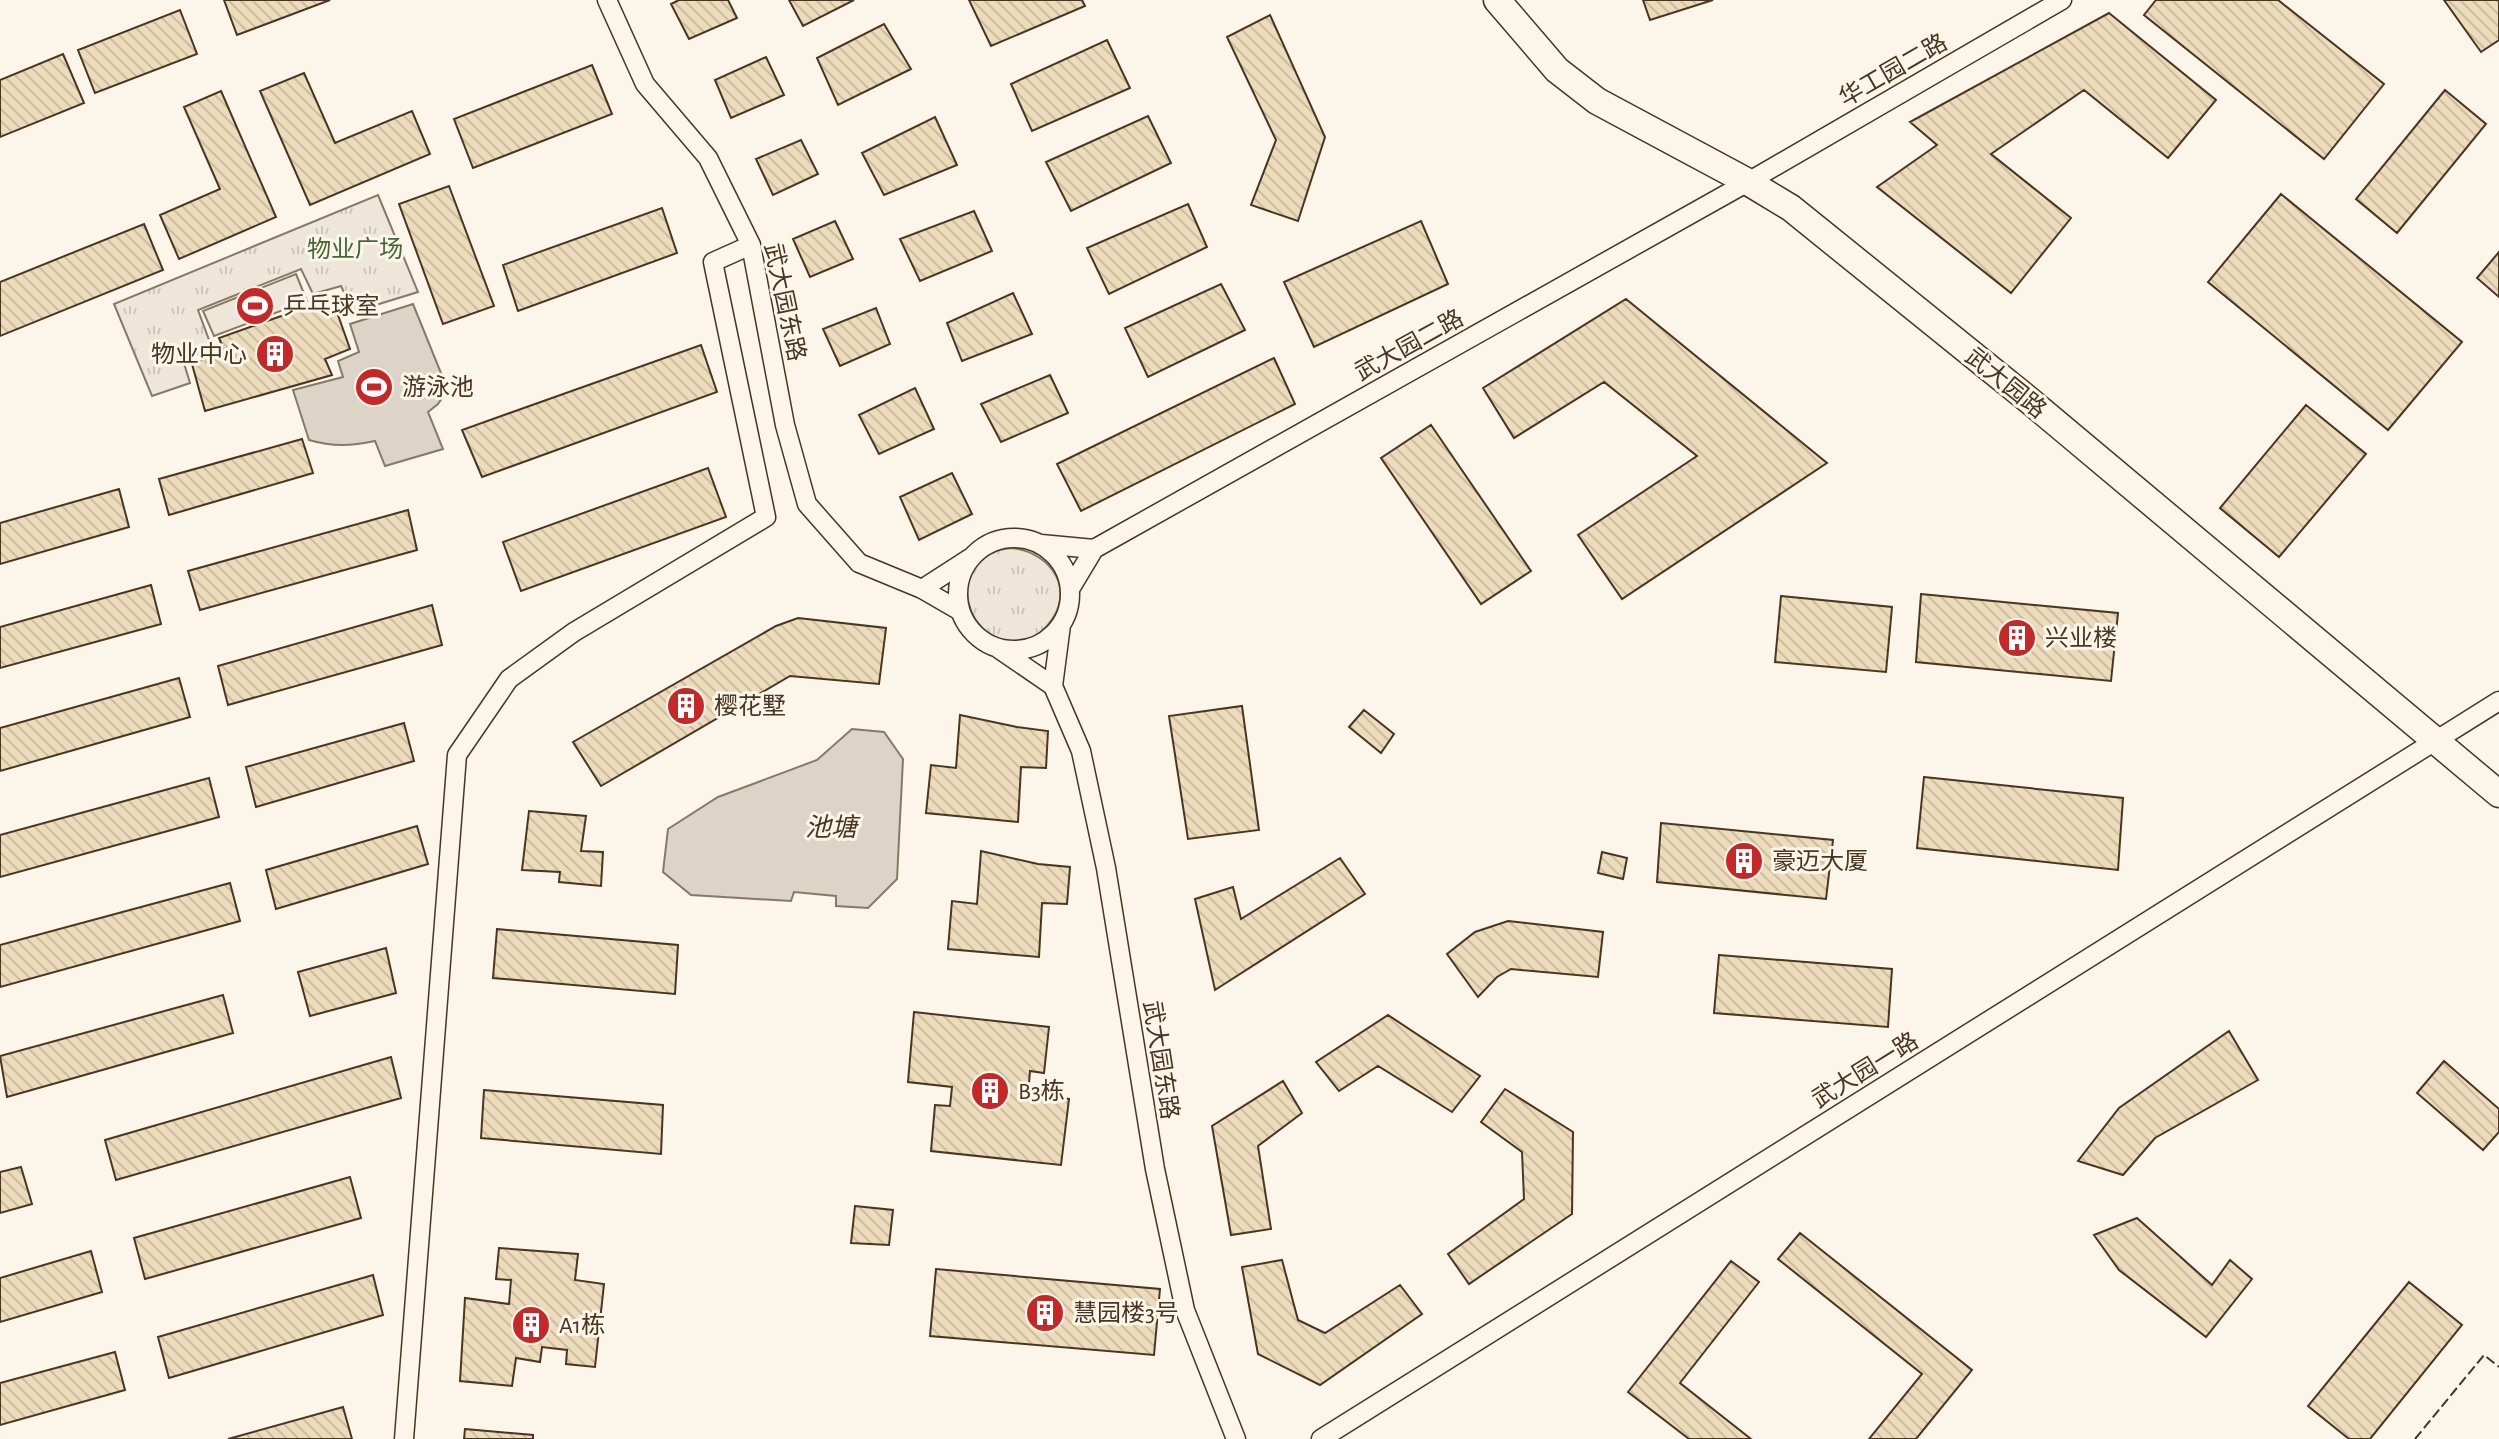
<svg xmlns="http://www.w3.org/2000/svg" width="2499" height="1439" font-family="'Alegreya Sans','Noto Sans SC',sans-serif">
<style>
.grass{fill:url(#grass-tufts);stroke:#887966;stroke-width:2}
.garden{fill:#ede6d9;stroke:#887966;stroke-width:2}
.water{fill:#dcd4c6;stroke:#887966;stroke-width:2}
.building{fill:url(#building-back-hatch);stroke:#4a3520;stroke-width:2}
.lines{fill:none;stroke-linecap:round;stroke-linejoin:round}
.street-casing{stroke:#4a3520;stroke-width:21}
.secondary-casing{stroke:#4a3520;stroke-width:29}
.street{stroke:#fbf6e9;stroke-width:18}
.secondary{stroke:#fbf6e9;stroke-width:26}
.fence{stroke:#4a3520;stroke-width:2;stroke-dasharray:10 4;stroke-linecap:butt}
.labels{text-anchor:middle;stroke-width:6;stroke-linejoin:round;paint-order:stroke}
.street-label{font-size:24px;fill:#4a3520;stroke:#fbf6e9}
.park-label{font-size:24px;fill:#436837;stroke:#fbf6e9}
.poi-label{font-size:24px;fill:#4a3520;stroke:#fbf6e9;text-anchor:start}
.water-label{font-size:26px;font-style:italic;fill:#4a3520;stroke:#fbf6e9}
</style>
<defs>
<pattern id="grass-tufts" width="24" height="20" patternUnits="userSpaceOnUse" patternTransform="scale(2)"><rect width="24" height="20" fill="#ede6d9"/><path d="M3 7l-1-3M5 7V3M7 7l1-3M15 17l-1-3M17 17v-4M19 17l1-3" fill="none" stroke="#cdc6ba"/></pattern>
<pattern id="building-back-hatch" width="6" height="6" patternUnits="userSpaceOnUse" patternTransform="scale(2)"><rect width="6" height="6" fill="#ecdcbc"/><path d="M-1 5l2 2M0 0l6 6M5-1l2 2" fill="none" stroke="#ccbda1"/></pattern>
</defs>
<rect width="100%" height="100%" fill="#fbf6e9"/>
<!-- grass -->
<path class="grass" d="M378,195L418,292L353,312L341,286L313,294L301,269L198,310L212,348L183,360L190,383L152,396L114,304Z
M1012,548C1053,553 1077,592 1047,626C1041,632 1036,638 1027,640C967,656 936,555 1012,548Z"/>
<!-- garden -->
<path class="garden" d="M296,274L307,301L214,336L203,311Z"/>
<!-- water -->
<path class="water" d="M413,304L443,378L446,392L438,404L428,412L443,449L385,466L375,441C351,446 333,447 309,440L293,390L343,377L338,361L359,352L350,324Z
M852,729L884,732L903,759L897,879L868,908L836,906V896L794,892L791,901L691,895L663,872L668,829L718,797L817,760Z"/>
<!-- building -->
<path class="building" d="M224,0H330L237,35Z
M679,0H728L737,18L689,39L671,4Z
M789,0H854L803,26Z
M969,0H1082L1085,6L991,46Z
M1643,0H1713L1650,20Z
M2156,0H2278L2384,84L2324,159L2144,15Z
M2444,0H2499V40L2481,52Z
M180,10L197,54L95,93L78,50Z
M2109,13L2216,100L2168,158L2084,90L1991,154L2071,218L2011,293L1877,187L1937,145L1910,122Z
M1270,15L1325,137L1298,221L1251,205L1276,140L1227,37Z
M884,24L911,69L838,105L817,58Z
M1107,40L1130,88L1032,131L1011,84Z
M63,54L84,103L0,137V80Z
M766,57L784,95L731,118L715,80Z
M592,65L612,114L473,168L454,119Z
M304,73L335,143L412,111L430,154L310,205L260,91Z
M2445,90L2486,124L2397,233L2356,199Z
M221,91L276,217L179,259L160,215L220,189L184,107Z
M1148,116L1171,163L1071,211L1046,162Z
M935,117L957,165L884,195L862,153Z
M801,140L818,174L773,195L756,159Z
M449,186L494,306L443,324L399,204Z
M2281,194L2462,342L2388,430L2208,282Z
M1188,204L1207,247L1109,294L1087,248Z
M662,208L677,253L518,311L503,265Z
M974,211L992,251L920,281L900,239Z
M835,221L853,259L810,277L793,239Z
M1421,221L1448,284L1314,347L1284,282Z
M144,224L163,270L0,336V282Z
M2499,252V297L2477,278Z
M1221,284L1245,330L1148,377L1125,328Z
M1013,293L1032,334L962,361L947,323Z
M332,298L350,349L325,359L332,375L205,411L192,364L224,350L219,338Z
M1626,299L1827,463L1622,599L1578,535L1697,456L1604,382L1514,438L1483,388Z
M876,308L890,344L840,366L823,329Z
M701,345L717,392L482,477L462,430Z
M1274,358L1295,404L1081,511L1057,464Z
M1050,375L1068,413L1001,442L981,404Z
M915,388L934,429L879,454L859,415Z
M2306,405L2366,454L2279,557L2220,508Z
M1431,425L1531,571L1481,604L1381,458Z
M302,439L313,473L169,515L159,479Z
M708,468L726,517L521,591L503,542Z
M952,473L972,514L919,540L900,497Z
M119,489L129,527L0,564V523Z
M408,510L417,550L200,610L188,571Z
M151,585L161,624L0,668V627Z
M1921,594L2118,613L2111,681L1916,662Z
M1781,596L1892,607L1886,672L1775,662Z
M432,605L442,645L228,705L218,666Z
M798,618L886,628L879,684L790,676L601,786L573,742L776,626Z
M179,678L190,717L0,771V728Z
M1242,706L1259,830L1188,839L1169,716Z
M1364,710L1394,734L1381,753L1349,727Z
M960,715L1017,727L1048,731L1046,768L1021,767L1018,822L926,813L931,765L956,768Z
M404,723L414,761L256,807L246,767Z
M1924,777L2123,798L2118,870L1917,848Z
M209,778L219,817L0,877V835Z
M529,811L586,816L581,851L603,852L601,886L559,882L560,872L522,870Z
M1661,823L1833,840L1826,899L1657,882Z
M417,826L428,864L276,909L266,870Z
M981,851L1038,864L1070,867L1067,904L1042,903L1039,957L948,949L952,901L977,904Z
M1602,852L1627,858L1623,879L1598,873Z
M1340,858L1365,894L1215,990L1195,899L1233,887L1241,919Z
M230,883L240,921L0,987V945Z
M1508,921L1603,932L1598,977L1511,969L1497,977L1478,997L1447,954L1475,932Z
M497,929L678,945L675,994L493,978Z
M386,948L396,993L310,1016L298,972Z
M1719,955L1892,969L1888,1027L1714,1013Z
M223,995L233,1033L7,1097L0,1056Z
M914,1012L1049,1027L1044,1073L1030,1071L1028,1095L1069,1099L1061,1165L931,1151L935,1105L950,1106L952,1087L908,1082Z
M1388,1015L1480,1076L1452,1112L1378,1066L1339,1091L1316,1062Z
M2229,1031L2258,1080L2155,1138L2123,1175L2078,1161L2119,1108Z
M391,1057L401,1098L116,1180L105,1140Z
M2444,1061L2499,1109V1132L2483,1150L2417,1093Z
M1283,1081L1302,1113L1258,1146L1271,1229L1231,1235L1212,1126Z
M1505,1089L1573,1132L1572,1214L1469,1284L1448,1254L1524,1199L1522,1152L1481,1122Z
M484,1090L663,1105L661,1154L481,1138Z
M21,1167L32,1204L0,1213V1172Z
M350,1177L361,1218L145,1279L134,1238Z
M855,1206L893,1210L889,1245L851,1243Z
M2137,1218L2212,1285L2230,1260L2252,1279L2206,1337L2119,1270L2094,1235Z
M1800,1233L1972,1370L1916,1439H1869L1922,1374L1778,1259Z
M499,1248L578,1254L575,1280L604,1284L595,1367L566,1364L567,1350L542,1347L540,1362L516,1358L512,1386L460,1381L465,1298L509,1304L511,1280L496,1279Z
M91,1251L102,1292L0,1322V1278Z
M1282,1260L1298,1320L1325,1333L1400,1285L1422,1314L1320,1385L1258,1354L1242,1267Z
M1731,1261L1759,1282L1680,1383L1751,1439H1689L1628,1392Z
M936,1269L1160,1289L1154,1355L930,1336Z
M373,1275L383,1315L169,1378L158,1337Z
M2409,1282L2462,1325L2370,1439H2349L2308,1406Z
M115,1352L125,1390L0,1425V1383Z
M343,1407L352,1439H228Z
M465,1429L533,1435V1439H464Z"/>
<g class="lines">
<defs>
<path id="street" d="M607,0L645,84L708,158L751,245L785,425L807,504L859,563L922,589L960,611
M958 594a56 56 0 1 1 112 0a56 56 0 1 1-112 0Z
M1041,544L1094,549
M922,589L970,558
M1070,589L1094,549L1748,182L2062,0
M999,649L1053,686
M1053,686L1081,751L1106,868L1155,1169L1185,1310L1236,1439
M1053,686L1061,625
M404,1439L457,755L509,679L574,632L766,517L713,262L751,245
M1321,1439L2499,701"/>
<path id="secondary" d="M1497,0L1557,70L1597,101L1748,182L1791,208L2030,401L2499,794"/>
</defs>
<!-- street casing -->
<use href="#street" class="street-casing"/>
<!-- secondary casing -->
<use href="#secondary" class="secondary-casing"/>
<!-- street -->
<use href="#street" class="street"/>
<!-- secondary -->
<use href="#secondary" class="secondary"/>
<!-- fence -->
<path class="fence" d="M2415,1439L2484,1355L2499,1367"/>
</g>
<!-- icons -->
<defs>
<symbol id="stadium-disc" viewBox="-11 -11 22 22"><circle r="9.5" fill="#c62828" stroke="#fbf6e9"/><path d="M0-5a6.5 5 0 1 0 0 10a6.5 5 0 1 0 0-10ZM-3.5-1.8h7v3.6h-7Z" fill="#fff"/></symbol>
<symbol id="building-disc" viewBox="-11 -11 22 22"><circle r="9.5" fill="#c62828" stroke="#fbf6e9"/><path d="M-4-6H4V6H1V3H-1V6H-4ZM-2.5-4.3h1.7v1.8h-1.7ZM.8-4.3h1.7v1.8H.8ZM-2.5-1h1.7V.8h-1.7ZM.8-1h1.7V.8H.8Z" fill="#fff"/></symbol>
</defs>
<g fill-rule="evenodd">
<use href="#stadium-disc" x="233" y="284" width="44" height="44"/>
<use href="#building-disc" x="253" y="332" width="44" height="44"/>
<use href="#stadium-disc" x="352" y="365" width="44" height="44"/>
<use href="#building-disc" x="1995" y="616" width="44" height="44"/>
<use href="#building-disc" x="664" y="684" width="44" height="44"/>
<use href="#building-disc" x="1722" y="839" width="44" height="44"/>
<use href="#building-disc" x="968" y="1069" width="44" height="44"/>
<use href="#building-disc" x="1023" y="1291" width="44" height="44"/>
<use href="#building-disc" x="509" y="1303" width="44" height="44"/>
</g>
<g class="labels">
<!-- street labels -->
<g class="street-label">
<text transform="translate(1893 70) rotate(-30)" y="8">华工园二路</text>
<text transform="translate(785 302) rotate(78)" y="8">武大园东路</text>
<text transform="translate(1409 345) rotate(-29)" y="8">武大园二路</text>
<text transform="translate(2006 383) rotate(39)" y="8">武大园路</text>
<text transform="translate(1161 1060) rotate(81)" y="8">武大园东路</text>
<text transform="translate(1865 1070) rotate(-32)" y="8">武大园一路</text>
</g>
<!-- park labels -->
<g class="park-label">
<text x="355" y="257">物业广场</text>
</g>
<!-- poi labels -->
<g class="poi-label">
<text x="283" y="314">乒乓球室</text>
<text x="247" y="362" text-anchor="end">物业中心</text>
<text x="402" y="395">游泳池</text>
<text x="2045" y="646">兴业楼</text>
<text x="714" y="714">樱花墅</text>
<text x="1772" y="869">豪迈大厦</text>
<text x="1018" y="1099">B3栋</text>
<text x="1073" y="1321">慧园楼3号</text>
<text x="559" y="1333">A1栋</text>
</g>
<!-- water labels -->
<g class="water-label">
<text x="831" y="836">池塘</text>
</g>
</g>
</svg>
